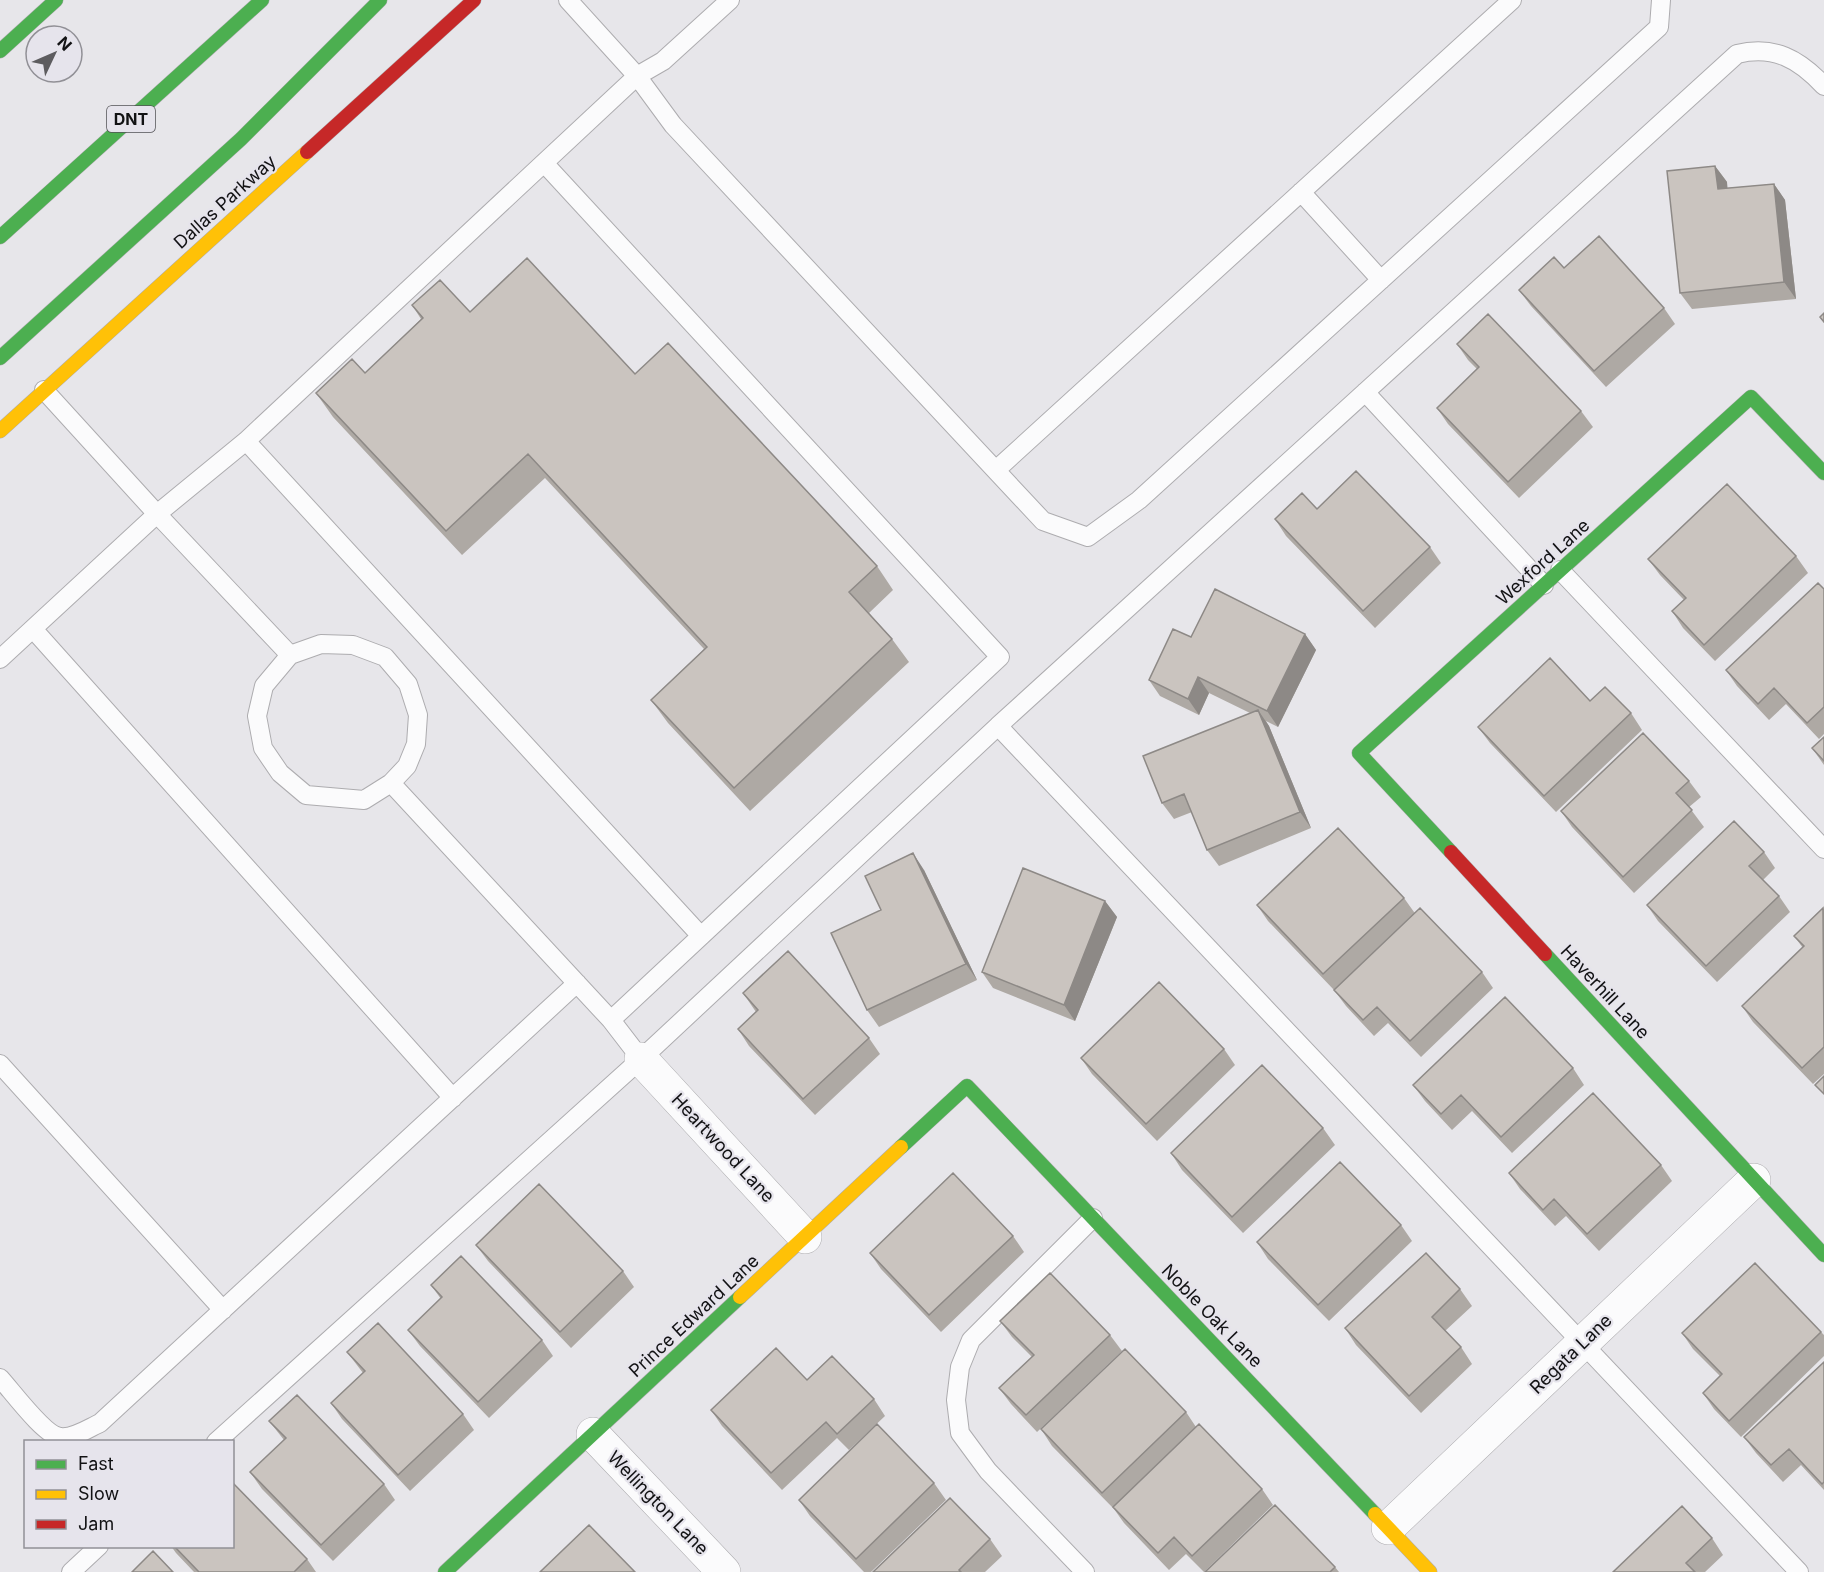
<svg xmlns="http://www.w3.org/2000/svg" width="1824" height="1572" font-family="Inter,sans-serif">
<style>
.lines{fill:none;stroke-linecap:round;stroke-linejoin:round}
.lane-casing{stroke:#adacaf;stroke-width:20}
.street-casing{stroke:#adacaf;stroke-width:34}
.fast-casing{stroke:#adacaf;stroke-width:15}
.slow-casing{stroke:#adacaf;stroke-width:15}
.jam-casing{stroke:#adacaf;stroke-width:15}
.lane{stroke:#fbfbfc;stroke-width:18}
.street{stroke:#fbfbfc;stroke-width:33}
.fast{stroke:#4caf50;stroke-width:14}
.slow{stroke:#ffc107;stroke-width:14}
.jam{stroke:#c62828;stroke-width:14}
.wall{fill:#aea9a4}
.shaded-wall{fill:#8d8986}
.building{fill:#cac4bf;stroke:#8d8986;stroke-width:1.5}
.labels{text-anchor:middle;stroke-width:4.5;stroke-linejoin:round;paint-order:stroke}
.shield{fill:#e6e4ec;stroke:#525155;stroke-width:1.5}
.shield-label{font-size:16px;font-weight:bold;fill:#121214}
.street-label{font-size:18px;fill:#121214;stroke:#e6e4ec}
</style>
<rect width="100%" height="100%" fill="#e7e6ea"/>
<g class="lines">
<defs>
<path id="lane" d="M730,0L663,61L637,76L673,125L1043,521L1088,537L1139,500L1659,27L1661,0
M1301,192L1381,280
M44,390L157,514L246,441L637,76L568,0
M1365,392L1544,585
M246,441L701,936
M996,470L1512,0
M1560,570L1824,849
M33,629L453,1098
M321,644L353,645L385,657L408,684L418,715L416,744L407,766L391,783L364,800L306,795L280,773L263,748L257,716L264,686L290,655Z
M0,659L157,514L290,655
M391,783L611,1020L1000,657L544,163
M611,1020L641,1059
M0,1064L223,1310
M0,1378C12,1391 44,1435 60,1437C73,1439 89,1428 100,1423L577,983
M216,1442L641,1059L998,726
M71,1572L99,1546
M1085,1572L988,1471L960,1433L956,1400L960,1367L971,1340L1093,1218
M1799,1572L998,726L1737,54C1774,45 1799,59 1824,86"/>
<path id="street" d="M641,1059L805,1237
M593,1434L724,1572
M1388,1528L1754,1180"/>
<path id="fast" d="M0,51L56,0
M0,237L262,0
M0,358L241,139L380,0
M1451,852L1359,753L1751,397L1824,473
M1545,954L1824,1255
M901,1147L967,1086L1375,1514
M445,1572L740,1297"/>
<path id="slow" d="M0,431L307,152
M740,1297L901,1147
M1375,1514L1430,1572"/>
<path id="jam" d="M307,152L474,0
M1451,852L1545,954"/>
</defs>
<!-- lane casing -->
<use href="#lane" class="lane-casing"/>
<!-- street casing -->
<use href="#street" class="street-casing"/>
<!-- fast casing -->
<use href="#fast" class="fast-casing"/>
<!-- slow casing -->
<use href="#slow" class="slow-casing"/>
<!-- jam casing -->
<use href="#jam" class="jam-casing"/>
<!-- lane -->
<use href="#lane" class="lane"/>
<!-- street -->
<use href="#street" class="street"/>
<!-- fast -->
<use href="#fast" class="fast"/>
<!-- slow -->
<use href="#slow" class="slow"/>
<!-- jam -->
<use href="#jam" class="jam"/>
</g>
<!-- wall -->
<path class="wall" d="M1715,166L1727,182V188L1774,184L1785,200L1796,299L1692,309L1680,293Z
M1564,268L1664,308L1675,324L1606,387L1531,306L1519,290Z
M412,305L470,312L635,374L877,566L893,590L869,613L892,639L909,662L750,811L668,723L651,700L704,649L545,478L462,555L333,417L316,393L365,373L421,319Z
M1457,344L1581,411L1593,427L1519,498L1448,424L1437,408L1477,369L1468,360Z
M1317,509L1430,547L1441,563L1375,628L1286,536L1275,519Z
M1796,556L1808,573L1715,661L1683,628L1672,611L1684,600L1660,575L1648,559Z
M1824,589V734L1819,739L1786,704L1769,720L1737,686L1726,670Z
M1305,634L1316,650L1278,727L1266,721L1269,726L1311,828L1219,866L1207,850L1192,812L1174,819L1162,803L1250,713L1209,693L1199,715L1160,696L1149,680L1191,637Z
M1590,701L1631,713L1642,730L1556,812L1490,743L1478,727Z
M1824,737V765L1812,748Z
M1689,781L1701,797L1689,807L1704,827L1634,893L1572,827L1561,811Z
M1764,852L1775,868L1763,880L1779,896L1790,912L1717,982L1658,921L1647,905Z
M924,870L977,980L879,1027L867,1010Z
M1404,898L1414,912L1482,972L1493,988L1421,1057L1388,1023L1374,1036L1346,1006L1334,990L1268,921L1257,905Z
M1105,901L1117,917L1075,1021L993,988L982,972Z
M1824,908V1074L1813,1084L1753,1022L1742,1006L1803,948L1794,936Z
M743,993L869,1038L880,1054L815,1115L749,1046L738,1029L756,1012Z
M1224,1049L1235,1065L1157,1141L1092,1074L1081,1058Z
M1573,1068L1584,1085L1512,1153L1472,1111L1452,1130L1425,1101L1413,1085Z
M1323,1128L1335,1145L1243,1233L1182,1170L1171,1153Z
M1661,1165L1672,1181L1599,1251L1566,1216L1555,1226L1520,1189L1509,1173Z
M1401,1225L1412,1241L1329,1321L1268,1259L1257,1242Z
M1013,1236L1024,1252L941,1332L881,1269L870,1253Z
M476,1245L623,1271L634,1287L571,1348L488,1261Z
M431,1285L542,1340L553,1356L489,1418L420,1346L408,1330L441,1299Z
M1460,1289L1472,1306L1445,1331L1461,1347L1472,1364L1421,1413L1356,1345L1345,1328Z
M1000,1321L1110,1335L1122,1351L1037,1432L1011,1404L999,1388L1032,1357L1012,1337Z
M1821,1332L1824,1335V1356L1741,1437L1714,1409L1703,1393L1720,1376L1693,1349L1682,1333Z
M347,1352L463,1414L474,1430L410,1491L342,1419L331,1403L363,1373Z
M1824,1362V1490L1801,1465L1783,1482L1756,1453L1744,1437Z
M807,1380L874,1399L885,1416L849,1450L837,1438L782,1490L722,1426L711,1410Z
M1186,1412L1196,1427L1262,1489L1273,1505L1204,1572L1186,1554L1169,1570L1124,1523L1114,1509L1052,1446L1041,1429Z
M269,1421L384,1484L395,1500L333,1561L262,1489L250,1472L284,1440Z
M934,1483L946,1500L871,1572H864L810,1516L799,1500Z
M1712,1538L1723,1555L1705,1572H1613Z
M990,1539L1002,1556L985,1572H873Z
M171,1546H232L307,1559L316,1572H194L176,1553Z
M1335,1567L1339,1572H1205Z"/>
<!-- shaded-wall -->
<path class="shaded-wall" d="M1715,166L1727,182L1729,205L1718,189Z
M1774,184L1785,200L1796,299L1784,282Z
M1305,634L1316,650L1278,727L1267,711Z
M1198,677L1209,693L1199,715L1188,699Z
M1258,710L1269,726L1311,828L1300,812Z
M913,853L924,870L977,980L966,964Z
M1105,901L1117,917L1075,1021L1064,1005Z"/>
<!-- building -->
<path class="building" d="M1715,166L1718,189L1774,184L1784,282L1680,293L1667,171Z
M1599,236L1664,308L1594,371L1519,290L1554,257L1564,268Z
M527,258L635,374L668,343L877,566L849,592L892,639L734,788L651,700L707,647L528,454L446,531L316,393L352,359L365,373L423,318L412,305L440,280L470,312Z
M1824,313V322L1820,317Z
M1488,314L1581,411L1508,482L1437,408L1479,367L1457,344Z
M1356,471L1430,547L1363,611L1275,519L1302,493L1317,509Z
M1727,484L1796,556L1704,645L1672,611L1686,598L1648,559Z
M1818,583L1824,589V707L1807,723L1774,688L1758,704L1726,670Z
M1215,589L1305,634L1267,711L1198,677L1188,699L1149,680L1173,629L1191,637Z
M1550,658L1590,701L1605,687L1631,713L1544,796L1478,727Z
M1258,710L1300,812L1207,850L1184,794L1162,803L1143,756Z
M1643,733L1689,781L1676,793L1692,810L1623,877L1561,811Z
M1824,737V761L1812,748Z
M1734,821L1764,852L1749,866L1779,896L1706,966L1647,905Z
M1338,828L1404,898L1323,974L1257,905Z
M913,853L966,964L867,1010L831,933L881,910L865,876Z
M1023,868L1105,901L1064,1005L982,972Z
M1420,908L1482,972L1410,1041L1377,1007L1363,1020L1334,990Z
M1823,908L1824,1047L1802,1068L1742,1006L1804,946L1794,936Z
M788,951L869,1038L803,1099L738,1029L758,1010L743,993Z
M1159,982L1224,1049L1146,1124L1081,1058Z
M1505,997L1573,1068L1501,1137L1461,1095L1441,1114L1413,1085Z
M1262,1065L1323,1128L1232,1217L1171,1153Z
M1824,1076V1094L1815,1085Z
M1593,1093L1661,1165L1587,1234L1554,1199L1543,1210L1509,1173Z
M1340,1162L1401,1225L1318,1305L1257,1242Z
M953,1173L1013,1236L929,1315L870,1253Z
M539,1184L623,1271L560,1332L476,1245Z
M1426,1253L1460,1289L1432,1317L1461,1347L1409,1396L1345,1328Z
M461,1256L542,1340L478,1402L408,1330L442,1297L431,1285Z
M1755,1263L1821,1332L1729,1421L1703,1393L1722,1374L1682,1333Z
M1050,1273L1110,1335L1026,1415L999,1388L1034,1355L1000,1321Z
M378,1323L463,1414L398,1475L331,1403L365,1371L347,1352Z
M776,1348L807,1380L832,1356L874,1399L837,1434L826,1422L771,1473L711,1410Z
M1125,1349L1186,1412L1102,1493L1041,1429Z
M1824,1362V1482L1822,1484L1789,1449L1771,1465L1744,1437Z
M297,1395L384,1484L321,1545L250,1472L286,1438L269,1421Z
M877,1424L934,1483L856,1559L799,1500Z
M1199,1424L1262,1489L1192,1556L1174,1537L1158,1553L1113,1507Z
M232,1482L307,1559L294,1572H199L174,1546H232Z
M950,1498L990,1539L959,1570L961,1572H873Z
M1275,1505L1335,1567L1330,1572H1205Z
M1682,1506L1712,1538L1686,1563L1695,1572H1613Z
M589,1525L635,1572H540Z
M153,1551L173,1572H132Z"/>
<g class="labels">
<!-- shield labels -->
<rect class="shield" x="107" y="106" width="48" height="26" rx="4.5"/>
<g class="shield-label">
<text x="131" y="125">DNT</text>
</g>
<!-- street labels -->
<g class="street-label">
<text transform="translate(225 202) rotate(-42)" y="6">Dallas Parkway</text>
<text transform="translate(1543 562) rotate(-42)" y="6">Wexford Lane</text>
<text transform="translate(1605 992) rotate(47)" y="6">Haverhill Lane</text>
<text transform="translate(723 1148) rotate(47)" y="6">Heartwood Lane</text>
<text transform="translate(694 1316) rotate(-43)" y="6">Prince Edward Lane</text>
<text transform="translate(1212 1316) rotate(46)" y="6">Noble Oak Lane</text>
<text transform="translate(1571 1354) rotate(-44)" y="6">Regata Lane</text>
<text transform="translate(658 1503) rotate(46)" y="6">Wellington Lane</text>
</g>
</g>
<!-- legend -->
<rect x="24" y="1440" width="210" height="108" fill="#e6e4ec" stroke="#919096" stroke-width="1.5"/>
<rect x="36" y="1460" width="30" height="9" fill="#4caf50" stroke="#919096" stroke-width="1.5"/>
<text x="78" y="1470" font-size="18" fill="#121214">Fast</text>
<rect x="36" y="1490" width="30" height="9" fill="#ffc107" stroke="#919096" stroke-width="1.5"/>
<text x="78" y="1500" font-size="18" fill="#121214">Slow</text>
<rect x="36" y="1520" width="30" height="9" fill="#c62828" stroke="#919096" stroke-width="1.5"/>
<text x="78" y="1530" font-size="18" fill="#121214">Jam</text>
<!-- north arrow -->
<g transform="translate(54 54) rotate(46)"><circle r="28" fill="#e6e4ec" stroke="#919096" stroke-width="1.5"/>
<path d="M0-4.5L10 22L0 15L-10 22Z" fill="#5d5c5f"/>
<text y="-9" font-size="16" font-weight="bold" text-anchor="middle" fill="#121214">N</text>
</g>
</svg>
